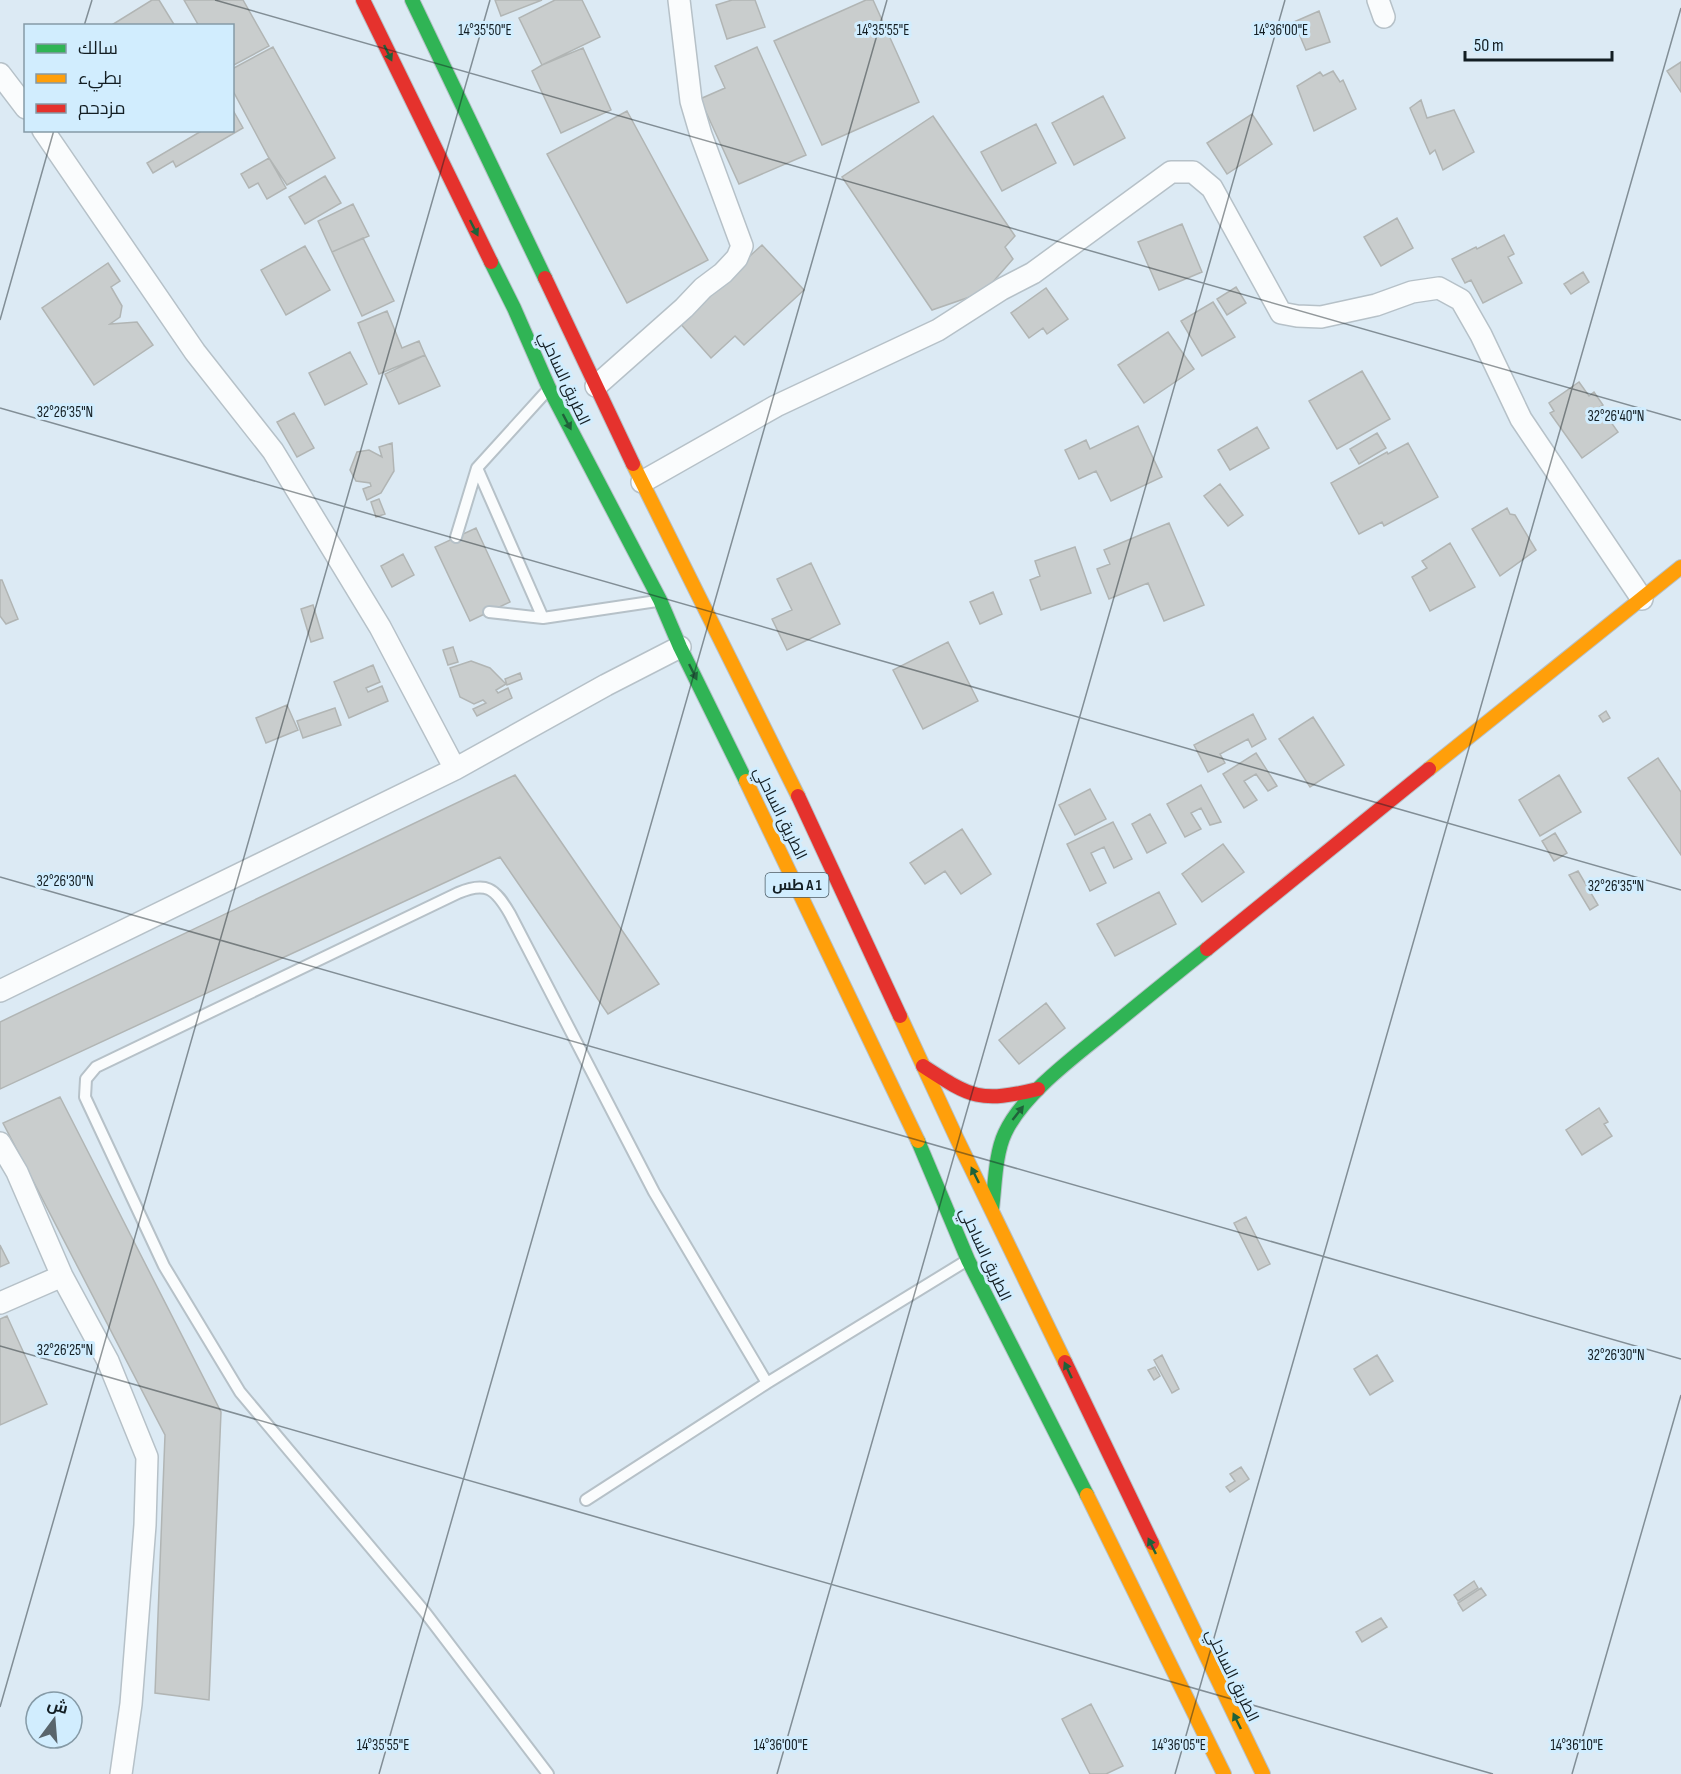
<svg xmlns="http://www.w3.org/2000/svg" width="1681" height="1774" font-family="'Sofia Sans Condensed',Cairo,sans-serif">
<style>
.building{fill:#c9cdcd;stroke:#b1b5b4;stroke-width:1.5}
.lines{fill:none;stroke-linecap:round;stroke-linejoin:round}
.lane-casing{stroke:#b6c1c8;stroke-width:14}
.street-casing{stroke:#b6c1c8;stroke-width:24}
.fast-casing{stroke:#b6c1c8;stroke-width:16}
.slow-casing{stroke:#b6c1c8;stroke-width:16}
.jam-casing{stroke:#b6c1c8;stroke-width:16}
.lane{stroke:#fafcfd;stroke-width:10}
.street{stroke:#fafcfd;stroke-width:21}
.fast{stroke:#30b455;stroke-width:14}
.slow{stroke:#ff9f0a;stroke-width:14}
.jam{stroke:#e5322d;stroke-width:14}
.oneway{fill:#20623a}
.ticks{fill:none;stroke:#131e23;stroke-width:1.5;stroke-opacity:0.45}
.labels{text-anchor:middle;stroke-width:6;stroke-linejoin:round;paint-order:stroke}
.shield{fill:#d1edfe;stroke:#4c5c65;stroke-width:1.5}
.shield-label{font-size:15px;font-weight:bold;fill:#131e23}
.street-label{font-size:16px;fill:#131e23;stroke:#d1edfe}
.ticks-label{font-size:15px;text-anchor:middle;fill:#131e23;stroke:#d1edfe;stroke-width:6;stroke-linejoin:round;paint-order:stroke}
</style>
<rect width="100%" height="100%" fill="#dceaf4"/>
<!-- building -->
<path class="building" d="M152,0H159L175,26H110Z
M184,0H243L269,46L232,66V26H199Z
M495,0H542L501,16Z
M555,0H582L600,37L542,65L519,18Z
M732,0H755L765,27L727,39L716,5Z
M866,0H873L919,102L822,145L774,41Z
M1319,11L1330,42L1306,50L1294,22Z
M273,47L335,158L287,185L269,158L232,89V69Z
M757,47L806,155L739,184L700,99L725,88L715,66Z
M583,48L611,110L561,133L532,71L542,65Z
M1681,62V92L1667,71Z
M1333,71L1340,82L1343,80L1356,109L1314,131L1297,86L1320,72L1323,76Z
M1103,96L1125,138L1074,165L1052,123Z
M1421,100L1427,118L1454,110L1474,152L1443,170L1435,150L1430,154L1410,108Z
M627,111L708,260L627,303L547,154Z
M234,112L243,128L176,167L173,161L153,173L147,163L203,130H232V113Z
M1252,114L1272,144L1227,174L1207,143Z
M933,116L1015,236L1005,247L1013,259L984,292L932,310L842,177Z
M1036,124L1056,163L1002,191L981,152Z
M269,158L286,188L267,199L258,183L249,188L241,174Z
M325,176L341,203L305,224L289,197Z
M353,204L369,236L332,252L318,221Z
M1397,218L1413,248L1381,266L1364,237Z
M1182,224L1202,272L1159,290L1138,242Z
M1504,235L1514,254L1508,257L1522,283L1483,303L1471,280L1465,283L1452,259L1476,247L1477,249Z
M363,238L394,301L362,316L332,252Z
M762,245L804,290L744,345L735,336L711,358L678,321Z
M305,246L330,290L286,315L261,270Z
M108,263L120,281L111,287L122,306L120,317L110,324L137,322L153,345L94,385L42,308Z
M1583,272L1589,282L1571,294L1564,284Z
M1236,287L1246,303L1227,315L1217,299Z
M1046,288L1068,319L1047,334L1043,328L1029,338L1011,313Z
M1213,302L1235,337L1202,356L1181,321Z
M387,311L402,348L419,341L425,355L379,374L358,323Z
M1168,332L1194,369L1144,403L1118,365Z
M350,352L367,384L325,405L309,373Z
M425,355L440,386L399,404L385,374Z
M1362,371L1390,419L1337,449L1309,401Z
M1579,382L1589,396L1594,392L1603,405L1600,407L1618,432L1582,458L1550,413L1554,411L1549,403Z
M294,413L314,448L297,457L277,422Z
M1138,426L1162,477L1111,501L1096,471L1079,479L1065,450L1086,440L1090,449Z
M1257,427L1269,448L1230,470L1218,450Z
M1377,433L1386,448L1359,464L1350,449Z
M392,443L394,471L381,493L367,500L363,489L371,486L370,483L356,481L350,470L357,452L369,450L382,457L379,447Z
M1408,443L1438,497L1384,526L1382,522L1359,534L1331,483L1387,452L1388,454Z
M1220,484L1243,515L1228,526L1204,496Z
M379,499L385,514L376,517L371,502Z
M1507,508L1510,514L1515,515L1536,550L1500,576L1472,529Z
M1169,523L1204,605L1164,621L1148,583L1109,599L1097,569L1110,564L1104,550Z
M476,528L510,602L470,621L435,547Z
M1450,543L1475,587L1430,611L1412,577L1427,568L1422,561Z
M1075,547L1091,593L1041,610L1030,580L1040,576L1035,561Z
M403,554L414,575L392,587L381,566Z
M811,563L840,624L787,650L772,619L792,610L777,579Z
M0,580H2L18,619L6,624L0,616Z
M993,592L1002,614L980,624L970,602Z
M313,605L323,638L311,642L301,609Z
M948,642L978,701L923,729L893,670Z
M453,647L458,662L448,665L443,650Z
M471,661L490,668L506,684L496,690L498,693L508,688L512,698L477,716L473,709L486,703L483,700L474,704L460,697L450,668Z
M373,665L380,682L366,688L368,692L382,686L388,701L349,718L334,682Z
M520,673L522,679L507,685L505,679Z
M287,705L298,730L266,743L256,718Z
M335,708L341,725L303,738L297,721Z
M1606,711L1610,718L1603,722L1599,716Z
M1253,714L1266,739L1252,747L1248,739L1220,754L1225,763L1208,772L1194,745Z
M1313,717L1344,765L1310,787L1279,739Z
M1256,753L1277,786L1268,791L1256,774L1244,781L1257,800L1244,808L1223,774Z
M1658,758L1681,792V855L1628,778Z
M515,775L659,984L608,1014L500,857L0,1089V1022Z
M1559,775L1581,812L1540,836L1519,800Z
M1201,785L1221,822L1210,825L1201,808L1191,813L1201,829L1185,837L1167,804Z
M1090,789L1106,819L1075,835L1059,805Z
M1150,814L1166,843L1147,853L1132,824Z
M1113,822L1132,859L1114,868L1104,847L1091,853L1106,883L1090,891L1067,844Z
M962,829L991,874L961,894L945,871L925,884L910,863Z
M1555,833L1567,853L1554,861L1542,841Z
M1223,844L1244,872L1202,902L1182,874Z
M1578,871L1598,905L1590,910L1569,875Z
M1159,892L1176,924L1115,956L1097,924Z
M1046,1003L1065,1028L1019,1064L999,1040Z
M60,1097L221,1412L209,1700L155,1693L165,1435L3,1123Z
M1599,1108L1608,1122L1604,1124L1612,1136L1582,1155L1566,1130Z
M1246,1217L1270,1264L1258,1270L1234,1223Z
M0,1245L9,1263L0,1267Z
M7,1316L47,1404L0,1425V1319Z
M1162,1355L1179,1389L1172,1393L1154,1360Z
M1377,1355L1393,1381L1370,1395L1354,1369Z
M1155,1367L1160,1376L1154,1380L1148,1370Z
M1241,1467L1249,1479L1230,1492L1226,1487L1235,1481L1230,1474Z
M1474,1581L1478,1588L1458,1601L1454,1595Z
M1481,1588L1486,1595L1463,1611L1458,1603Z
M1381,1618L1387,1627L1362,1642L1356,1632Z
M1091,1704L1123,1766L1106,1774H1090L1062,1719Z"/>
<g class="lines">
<defs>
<path id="lane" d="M477,468L543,618
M456,537L477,468L545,393
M489,612L543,618L657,601
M767,1383L966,1261
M548,1774L424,1611L240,1392L164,1266L85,1097L86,1079L96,1067L458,893C486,881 495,888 510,914L654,1192L767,1383L586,1500"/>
<path id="street" d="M1378,0L1384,17
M0,74L26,108
M43,130L195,352L273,451L380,627L455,769
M596,386L684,308L703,288L723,273L737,258L742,246L701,135L691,101L679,0
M642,482L776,406L938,330L1002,289L1033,273L1171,172H1193L1212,188L1281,313L1297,316L1321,317L1376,305L1412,292L1439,288L1461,300L1481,335L1521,419L1642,599
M0,991L455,769L606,685L680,647
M0,1143L17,1172L62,1276L108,1361L147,1457L145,1525L131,1704L121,1774
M0,1303L62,1276"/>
<path id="fast" d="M412,0L545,278
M491,262L514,308L549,388L660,600L680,647L746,781
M918,1141L968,1260L1087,1495
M992,1209C995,1186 995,1154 1005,1133C1023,1094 1074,1057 1107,1030C1140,1003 1173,976 1207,949"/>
<path id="slow" d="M633,464L798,796
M1429,769L1681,567
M746,781L918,1141
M900,1016L957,1139L1065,1362
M1087,1495L1224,1774
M1152,1543L1263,1774"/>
<path id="jam" d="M363,0L491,262
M545,278L633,464
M798,796L900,1016
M1207,949L1429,769
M923,1066C972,1098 980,1103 1038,1089
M1065,1362L1152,1543"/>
</defs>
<!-- lane casing -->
<use href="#lane" class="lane-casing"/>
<!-- street casing -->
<use href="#street" class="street-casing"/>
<!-- fast casing -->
<use href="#fast" class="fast-casing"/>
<!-- slow casing -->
<use href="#slow" class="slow-casing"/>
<!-- jam casing -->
<use href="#jam" class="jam-casing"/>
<!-- lane -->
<use href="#lane" class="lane"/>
<!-- street -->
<use href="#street" class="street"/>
<!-- fast -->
<use href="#fast" class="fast"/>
<!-- slow -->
<use href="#slow" class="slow"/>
<!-- jam -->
<use href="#jam" class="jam"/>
</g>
<!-- one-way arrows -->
<defs><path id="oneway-solid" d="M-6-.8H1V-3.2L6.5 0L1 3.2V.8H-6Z" transform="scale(1.5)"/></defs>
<g class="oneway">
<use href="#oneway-solid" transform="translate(388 53) rotate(64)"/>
<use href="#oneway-solid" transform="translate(474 228) rotate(63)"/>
<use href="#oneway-solid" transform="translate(567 422) rotate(62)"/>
<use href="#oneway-solid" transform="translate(693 672) rotate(64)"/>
<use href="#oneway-solid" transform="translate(1018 1113) rotate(-52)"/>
<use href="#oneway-solid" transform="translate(975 1175) rotate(-116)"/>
<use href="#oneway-solid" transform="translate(1068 1370) rotate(-115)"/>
<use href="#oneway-solid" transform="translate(1152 1546) rotate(-116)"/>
<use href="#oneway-solid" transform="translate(1237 1721) rotate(-116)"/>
</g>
<!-- ticks -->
<path class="ticks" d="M215,0L1681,420M84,26L92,0M0,320L54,130M0,408L1681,890M0,877L1681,1359M0,1346L1493,1774M0,1707L490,0M379,1774L887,0M777,1774L1285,0M1175,1774L1681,8M1572,1774L1681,1395"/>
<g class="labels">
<!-- shield labels -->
<rect class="shield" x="765.5" y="873" width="63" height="24" rx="4.5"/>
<g class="shield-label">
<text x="797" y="890">طس A 1</text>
</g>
<!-- street labels -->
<g class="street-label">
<text transform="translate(565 378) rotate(65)" y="6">الطريق الساحلي</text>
<text transform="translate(781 813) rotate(64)" y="6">الطريق الساحلي</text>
<text transform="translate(986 1254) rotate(65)" y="6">الطريق الساحلي</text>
<text transform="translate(1233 1675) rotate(64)" y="6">الطريق الساحلي</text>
</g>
</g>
<g class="ticks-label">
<text x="485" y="35">14°35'50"E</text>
<text x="883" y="35">14°35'55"E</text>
<text x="1281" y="35">14°36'00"E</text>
<text x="65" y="417">32°26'35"N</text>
<text x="1616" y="421">32°26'40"N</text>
<text x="65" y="886">32°26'30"N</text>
<text x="1616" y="891">32°26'35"N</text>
<text x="65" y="1355">32°26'25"N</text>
<text x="1616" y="1360">32°26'30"N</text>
<text x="383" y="1750">14°35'55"E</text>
<text x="781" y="1750">14°36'00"E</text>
<text x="1179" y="1750">14°36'05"E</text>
<text x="1577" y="1750">14°36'10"E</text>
</g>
<!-- legend -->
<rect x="24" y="24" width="210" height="108" fill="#d1edfe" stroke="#859aa6" stroke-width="1.5"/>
<rect x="36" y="44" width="30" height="9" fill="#30b455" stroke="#859aa6" stroke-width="1.5"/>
<text x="78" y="54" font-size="18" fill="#131e23">سالك</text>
<rect x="36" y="74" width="30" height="9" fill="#ff9f0a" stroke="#859aa6" stroke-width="1.5"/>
<text x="78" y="84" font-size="18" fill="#131e23">بطيء</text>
<rect x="36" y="104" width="30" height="9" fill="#e5322d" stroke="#859aa6" stroke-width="1.5"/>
<text x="78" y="114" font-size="18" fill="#131e23">مزدحم</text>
<!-- north arrow -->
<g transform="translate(54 1720) rotate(16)"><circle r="28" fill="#d1edfe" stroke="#859aa6" stroke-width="1.5"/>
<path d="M0-4.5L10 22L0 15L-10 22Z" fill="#59656c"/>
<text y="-9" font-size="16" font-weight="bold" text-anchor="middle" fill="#131e23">ش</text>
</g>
<!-- scale -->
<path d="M1465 51v9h147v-9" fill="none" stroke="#131e23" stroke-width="3"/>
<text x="1474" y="51" font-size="18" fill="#131e23" stroke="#d1edfe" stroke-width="4.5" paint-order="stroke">50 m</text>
</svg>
